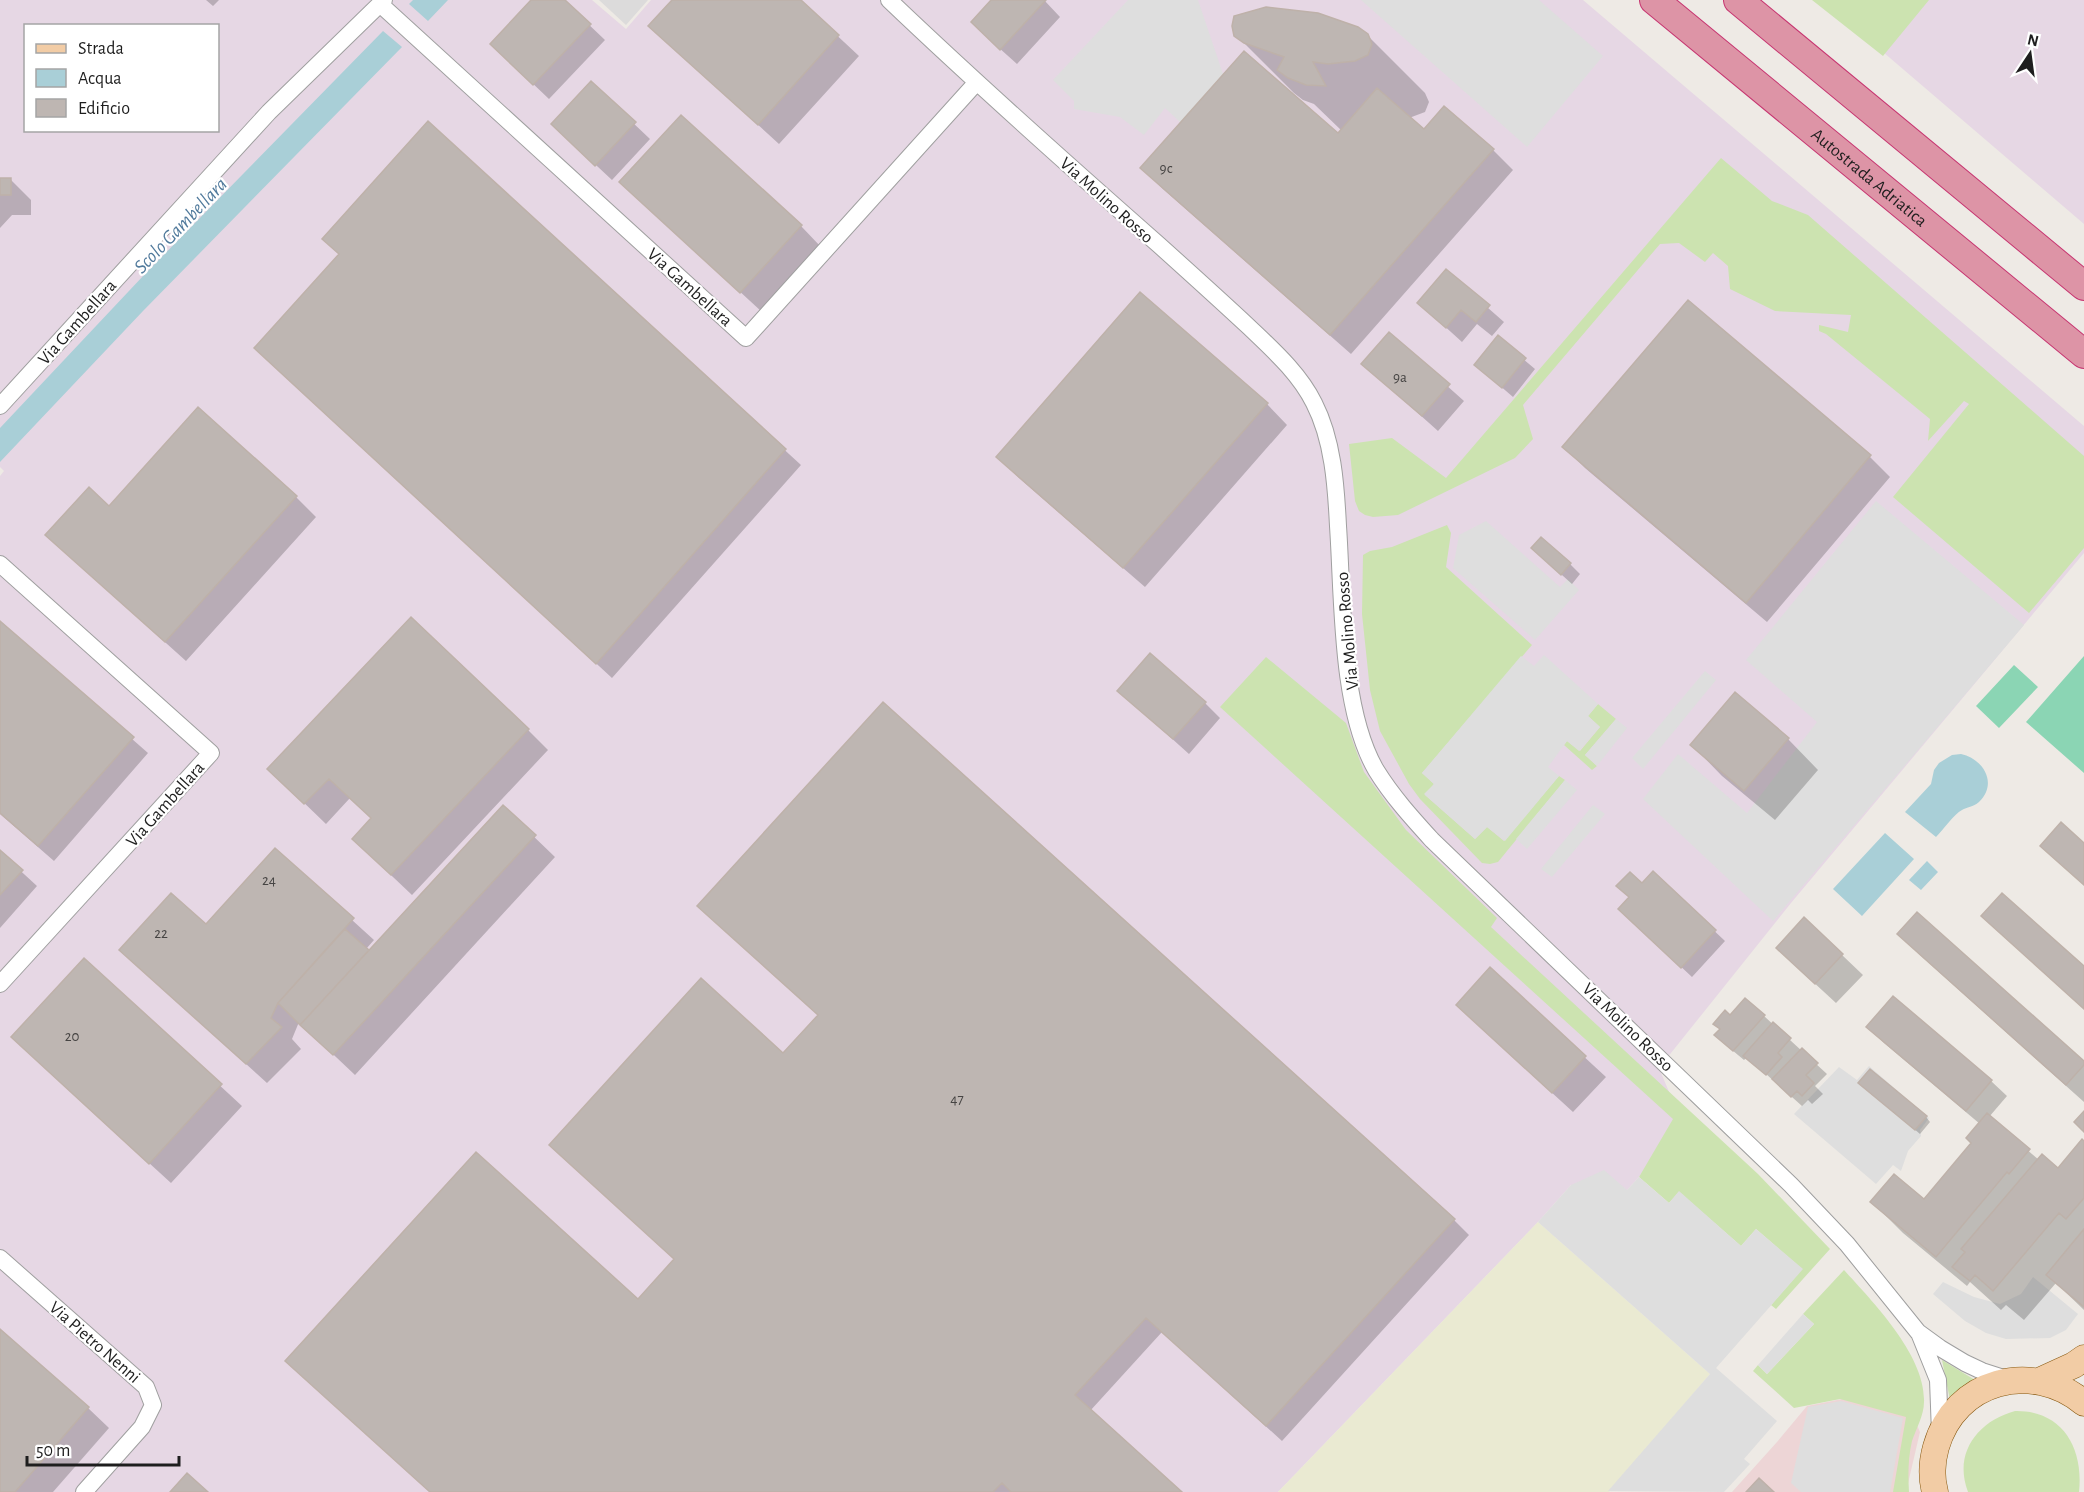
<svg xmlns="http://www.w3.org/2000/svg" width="2084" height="1492" font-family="'Alegreya Sans',sans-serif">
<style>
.residential{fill:#dcdbdb}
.commercial{fill:#edd5d6}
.industrial{fill:#e6d7e4;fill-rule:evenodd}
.farmland{fill:#eaead2}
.grass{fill:#cce3b0}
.pitch{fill:#8bd5b4}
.parking{fill:#dedede}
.water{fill:#a9cfd7}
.shadow{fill:#0003}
.building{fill:#beb6b2;stroke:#beb1a9;stroke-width:1.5}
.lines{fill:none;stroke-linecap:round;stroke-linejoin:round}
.street-casing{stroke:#9f9f9f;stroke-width:18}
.primary-casing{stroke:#885910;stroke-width:27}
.highway-casing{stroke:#c73671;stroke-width:30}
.street{stroke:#fff;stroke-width:16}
.primary{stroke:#f2cca5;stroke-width:26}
.highway{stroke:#dd94a6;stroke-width:28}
.labels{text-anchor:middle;stroke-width:4.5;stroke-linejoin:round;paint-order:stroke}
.number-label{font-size:15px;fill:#464443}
.street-label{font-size:18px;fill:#1e1e1e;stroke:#fff}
.water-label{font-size:20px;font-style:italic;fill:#517a9c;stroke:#fff}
</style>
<rect width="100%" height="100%" fill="#eeeae5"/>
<!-- residential -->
<path class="residential" d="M599,0H648L626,25Z"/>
<!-- commercial -->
<path class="commercial" d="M1842,1399L1913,1416L1920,1432L1906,1492H1732L1777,1442L1807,1406Z"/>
<!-- industrial -->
<path class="industrial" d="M0,0H592L626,29L651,0H1583L2084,426V553L1791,903L1659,1068L1680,1118L1639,1177L1627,1190L1571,1185L1538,1222L1278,1492H0V476L4,471L0,467ZM26,26H218V130H26Z
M1813,0H2084V224L1883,52Z"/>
<!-- farmland -->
<path class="farmland" d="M1538,1222L1710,1374L1609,1492H1278Z"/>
<!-- grass -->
<path class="grass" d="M1812,0H1929L1883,56Z
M1721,158L1772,201L1808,215L2084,456V548L2029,613L1893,497L1969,404L1964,401L1928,441L1930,419L1826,334L1819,331V325L1848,332L1851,315L1775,311L1730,289L1728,266L1713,253L1705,262L1679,243L1660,244L1523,405L1533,439L1515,458L1398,515L1373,517L1365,515L1359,511L1355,501L1349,444L1392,438L1446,478Z
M1447,525L1451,533L1446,567L1532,645L1422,773L1434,784L1425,795L1475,839L1487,827L1504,841L1559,776L1565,780L1498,862L1490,864L1482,863L1420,799L1409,784L1380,731L1370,690L1362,614L1363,555L1370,551L1392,547Z
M1266,657L1346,723L1364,772L1406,830L1497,918L1491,927L1758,1174L1830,1249L1776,1309L1771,1305L1802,1269L1756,1229L1741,1246L1679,1192L1669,1203L1639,1177L1673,1119L1220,707Z
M1598,704L1616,719L1585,755L1597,766L1592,770L1564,745L1567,741L1580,751L1600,727L1588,716Z
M1844,1270C1873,1302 1926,1356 1924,1402C1924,1415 1916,1429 1912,1441C1908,1458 1908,1475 1909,1492H1893L1906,1417L1840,1399L1794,1408L1753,1371L1758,1365L1767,1374L1814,1324L1803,1314Z
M1942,1360L1975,1380L1950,1400Z
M2015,1411C2060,1410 2084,1445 2079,1492H1968C1953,1453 1978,1421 2015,1411Z"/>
<!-- pitch -->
<path class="pitch" d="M2084,656V773L2026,722Z
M2014,665L2038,687L1999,728L1976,706Z"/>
<!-- parking -->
<path class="parking" d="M1128,0H1198L1223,74L1181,123L1165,108L1144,135L1120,117L1074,109V101L1053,80Z
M1361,0H1539L1603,56L1527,147Z
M1876,501L2024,625L1773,921L1643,799L1678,754L1747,813L1817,722L1746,660Z
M1486,521L1560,587L1568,579L1579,590L1535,640L1453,568L1459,535Z
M1544,655L1598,704L1588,716L1600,727L1579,751L1567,741L1548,767L1559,776L1505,841L1487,827L1475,839L1424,794L1434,784L1422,773L1521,656L1534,666Z
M1705,671L1716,680L1643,769L1632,758Z
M1616,719L1627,728L1597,766L1585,755Z
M1565,780L1577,790L1527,849L1516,839Z
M1593,805L1605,814L1552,877L1541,869Z
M1869,1066L1929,1118L1920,1130L1921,1136L1908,1151L1901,1171L1893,1165L1876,1184L1794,1114L1839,1067L1857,1080Z
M1604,1170L1627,1190L1639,1177L1669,1203L1679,1191L1741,1246L1756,1229L1803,1269L1716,1368L1777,1421L1744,1459L1750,1464L1724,1492L1608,1491L1710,1374L1538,1222L1571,1185Z
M2033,1277L2078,1314L2066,1330L2050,1338L2006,1339L1986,1333L1965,1321L1933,1294L1943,1282L1974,1297L2000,1304L2021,1294Z
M1803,1314L1814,1324L1767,1374L1758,1365Z
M1841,1401L1903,1418L1890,1492H1801L1791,1483L1808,1407Z"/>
<!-- water -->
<path class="water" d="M413,0H448L428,21L409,4Z
M383,31L402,47L143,311L0,462V428L144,275Z
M1961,754C1984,759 1998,784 1979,802C1973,807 1967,807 1962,810C1954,814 1943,830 1936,837L1905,812L1931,784L1934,770L1939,763L1952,755Z
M1885,833L1914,859L1862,916L1833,889Z
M1927,861L1938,872L1921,890L1909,880Z"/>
<!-- shadow -->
<path class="shadow" d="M206,0H219L213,6Z
M533,0H563L605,40L549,99L507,59Z
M674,0H799L859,56L779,144L650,26Z
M993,0H1044L1060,17L1017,64L988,38Z
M1236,35H1367L1425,93L1429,102L1425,112L1409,118L1424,131L1493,150L1513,170L1351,354L1163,189L1142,168L1338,136L1342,131L1314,104L1303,100L1294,93Z
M591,83L650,139L612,180L568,139Z
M428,123L801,465L612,678L271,363Z
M10,179L31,200V215H12L0,228V180Z
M621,182L801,226L821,247L762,312Z
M1446,271L1504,322L1492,336L1477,324L1462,342L1419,303Z
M1688,303L1870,457L1890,477L1767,622L1585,468L1564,447Z
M1389,334L1464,401L1438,431L1363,364Z
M1498,338L1535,369L1513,397L1476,365Z
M1267,404L1287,425L1145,587L1019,478L998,457Z
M296,497L316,517L186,661L68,555L109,508Z
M1543,558L1570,564L1580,574L1572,584Z
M0,623L148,753L54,861L0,814Z
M1119,691L1205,703L1220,718L1189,754Z
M1735,695L1788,739L1818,770L1775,820L1722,776L1692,745Z
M528,730L548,750L412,895L374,859L372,819L350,798L326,824L269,769Z
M503,807L555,857L355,1075L299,1022L292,1039L301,1049L267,1083L142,970L206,926L275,850L374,940L366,949L369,952Z
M0,852L37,886L0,928Z
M1653,873L1725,941L1692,977L1630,919L1642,885Z
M1899,934L2084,1063V1102L1920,955Z
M1842,955L1863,975L1836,1003L1798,968Z
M84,960L242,1106L171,1183L34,1058Z
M1490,970L1606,1077L1573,1112L1478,1025Z
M1893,998L1991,1081L2007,1096L1989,1117L2039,1160L2058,1170L2084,1143V1310L2056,1283L2024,1320L2006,1305L2001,1310L1970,1282L1967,1286L1903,1233L1872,1202L1924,1201L1973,1144L1980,1124L1884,1043L1868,1027Z
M1764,1016L1827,1074L1815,1086L1823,1094L1812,1104L1808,1100L1802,1106L1747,1057L1744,1060L1726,1045L1731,1017Z
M783,1055L1454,1220L1469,1235L1282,1441L1162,1332L1090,1411L1180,1492H430L638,1301L676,1260Z
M1865,1087L1926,1117L1930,1122L1920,1134Z
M0,1331L88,1408L109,1428L53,1492H0Z"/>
<!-- building -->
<path class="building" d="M531,0H565L591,24L533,85L490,44Z
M672,0H801L839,35L758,125L648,26Z
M991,0H1046L1000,50L971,22Z
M1266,7L1318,13L1358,27L1368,34L1372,44L1368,55L1355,61L1328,64L1313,62L1326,86L1306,85L1288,78L1277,70L1284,57L1244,43L1234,36L1232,26L1234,16Z
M1244,51L1338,133L1377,88L1424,129L1444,106L1494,149L1330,335L1140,168Z
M591,81L636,122L595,166L551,124Z
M681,115L802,225L740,293L619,182Z
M428,121L786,449L596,664L254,348L339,254L322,239Z
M0,178H11V195H0Z
M1446,269L1490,305L1476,322L1461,310L1446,328L1417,303Z
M1140,292L1268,403L1123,568L996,457Z
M1688,300L1871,455L1746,603L1562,447Z
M1389,332L1450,384L1422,416L1361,364Z
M1498,335L1526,358L1502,388L1474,365Z
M198,407L297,496L165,642L45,535L89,487L109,506Z
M1541,537L1571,563L1561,575L1531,548Z
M411,617L529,729L391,875L352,839L371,818L329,779L304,804L267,769Z
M0,621L134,737L38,846L0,813Z
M1150,653L1206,702L1173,739L1117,691Z
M1735,692L1789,738L1744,791L1690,745Z
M883,702L1455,1219L1266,1426L1146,1318L1075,1395L1182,1492H1011L1002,1483L993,1492H430L285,1361L476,1152L638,1299L674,1259L549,1145L701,978L783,1053L818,1015L697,906Z
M503,805L536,835L333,1055L300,1025Z
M2061,822L2084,843V885L2040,846Z
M275,848L354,918L278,1003L271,1018L282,1027L246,1064L119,950L171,893L206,924Z
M0,850L23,870L0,895Z
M1653,871L1716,930L1681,968L1618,909L1629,897L1616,886L1630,872L1642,883Z
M2002,893L2084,966V1009L1981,916Z
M1917,912L2084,1061V1065L2066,1085L1897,934Z
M1804,917L1843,954L1815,984L1776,948Z
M345,929L369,950L300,1025L278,1003Z
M84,958L222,1084L149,1164L11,1037Z
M1490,967L1586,1056L1552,1093L1456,1005Z
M1893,996L1992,1080L1966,1111L1866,1027Z
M1745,998L1765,1015L1733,1051L1714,1035L1720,1029L1713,1024L1725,1010L1730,1015Z
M1773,1022L1791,1038L1778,1053L1782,1057L1766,1075L1743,1056Z
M1802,1048L1818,1063L1806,1075L1814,1083L1802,1096L1797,1091L1791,1097L1772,1079Z
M1870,1069L1927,1116L1915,1130L1858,1083Z
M2084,1111V1132L2074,1122Z
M1987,1113L2030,1149L2009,1174L2007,1172L1936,1257L1870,1202L1894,1174L1924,1199L1971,1143L1966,1138Z
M2082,1139L2084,1141V1198L2066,1219L2059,1213L1993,1291L1975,1275L1970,1281L1952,1267L1965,1252L1961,1249L2042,1154L2058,1168Z
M2084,1229V1307L2046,1275Z
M0,1329L89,1407L15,1492H0Z
M187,1473L208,1492H170Z
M1759,1478L1774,1492H1746Z"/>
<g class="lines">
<defs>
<path id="street" d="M889,0C977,84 1068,165 1159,245C1189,272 1219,299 1249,327C1273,350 1299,373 1314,403C1333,440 1336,485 1338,526C1343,598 1340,708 1376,770C1392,796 1412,818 1432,840L1791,1185L1847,1244L1918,1332L1940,1348L1965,1363L1982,1371L2010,1380
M380,4L746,338L976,83
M0,406L269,112L384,0
M0,564L211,753L0,984
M0,1258L146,1387L153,1405L142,1427L84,1492
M1919,1333L1938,1380L1940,1433"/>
<path id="primary" d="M2039,1381L2074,1365L2084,1358
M1935,1492C1931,1477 1932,1461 1936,1447C1955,1380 2032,1360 2084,1403"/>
<g id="highway">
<path id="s1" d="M1654,0L2084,354"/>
<path d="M1738,0L2084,286"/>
</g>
</defs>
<!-- street casing -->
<use href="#street" class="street-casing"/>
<!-- primary casing -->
<use href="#primary" class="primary-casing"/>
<!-- highway casing -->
<use href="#highway" class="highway-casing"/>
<!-- street -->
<use href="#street" class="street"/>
<!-- primary -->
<use href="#primary" class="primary"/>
<!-- highway -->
<use href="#highway" class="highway"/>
</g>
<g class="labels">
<!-- number labels -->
<g class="number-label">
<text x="1166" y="173">9c</text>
<text x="1400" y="382">9a</text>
<text x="269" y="885">24</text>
<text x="161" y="938">22</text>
<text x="72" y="1041">20</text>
<text x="957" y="1104">47</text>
</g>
<!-- street labels -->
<g class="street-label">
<text dy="6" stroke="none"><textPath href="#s1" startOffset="279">Autostrada Adriatica</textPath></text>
<text transform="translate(1107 200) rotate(42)" y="6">Via Molino Rosso</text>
<text transform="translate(690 287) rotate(42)" y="6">Via Gambellara</text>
<text transform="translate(77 322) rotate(-48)" y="6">Via Gambellara</text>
<text transform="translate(1347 631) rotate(-95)" y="6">Via Molino Rosso</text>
<text transform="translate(165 804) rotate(-48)" y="6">Via Gambellara</text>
<text transform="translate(1628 1027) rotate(44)" y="6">Via Molino Rosso</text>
<text transform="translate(95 1342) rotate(41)" y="6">Via Pietro Nenni</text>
</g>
<!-- water labels -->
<g class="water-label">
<text transform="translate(180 225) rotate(-46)" y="7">Scolo Gambellara</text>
</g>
</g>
<!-- legend -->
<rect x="24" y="24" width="195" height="108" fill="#ffffff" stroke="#a5a5a5" stroke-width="1.5"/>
<rect x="36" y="44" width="30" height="9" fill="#f2cca5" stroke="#a5a5a5" stroke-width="1.5"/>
<text x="78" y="54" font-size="18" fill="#1e1e1e">Strada</text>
<rect x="36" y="69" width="30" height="18" fill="#a9cfd7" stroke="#a5a5a5" stroke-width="1.5"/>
<text x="78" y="84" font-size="18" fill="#1e1e1e">Acqua</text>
<rect x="36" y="99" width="30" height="18" fill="#beb6b2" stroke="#a5a5a5" stroke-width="1.5"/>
<text x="78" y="114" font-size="18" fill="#1e1e1e">Edificio</text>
<!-- north arrow -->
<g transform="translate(2030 54) rotate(13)" stroke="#ffffff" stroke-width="4.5" paint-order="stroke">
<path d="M0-4.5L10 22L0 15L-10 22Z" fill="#1e1e1e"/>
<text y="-9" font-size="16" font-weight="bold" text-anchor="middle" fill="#1e1e1e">N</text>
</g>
<!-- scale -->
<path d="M27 1456v9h152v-9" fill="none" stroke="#1e1e1e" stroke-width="3"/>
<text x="36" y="1456" font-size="18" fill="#1e1e1e" stroke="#ffffff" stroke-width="4.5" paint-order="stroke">50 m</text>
</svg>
